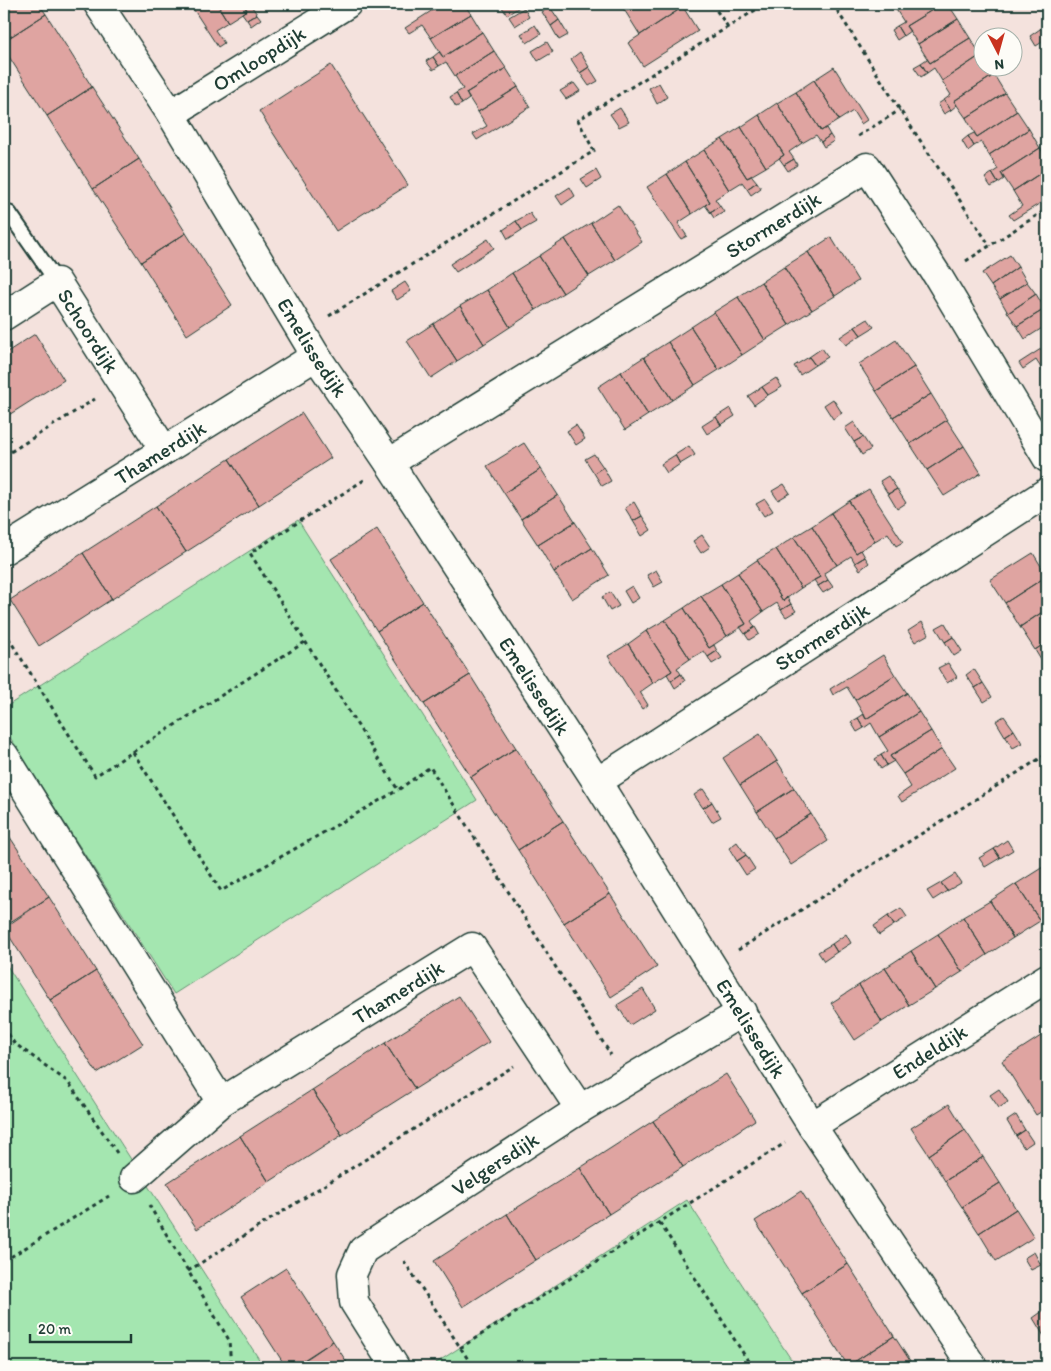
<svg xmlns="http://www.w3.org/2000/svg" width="1051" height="1371" font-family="Itim,sans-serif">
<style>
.green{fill:#a4e6b0;stroke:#629272}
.building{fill:#dfa4a1;stroke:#1f3d34}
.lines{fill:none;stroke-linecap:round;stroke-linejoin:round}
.lane-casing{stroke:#1f3d34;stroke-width:18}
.street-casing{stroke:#1f3d34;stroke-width:31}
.path{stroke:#1f3d34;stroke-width:3;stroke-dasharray:4 4;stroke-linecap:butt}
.lane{stroke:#fdfcf7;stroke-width:14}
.street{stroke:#fdfcf7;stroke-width:28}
.labels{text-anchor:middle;stroke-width:4;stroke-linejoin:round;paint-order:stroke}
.street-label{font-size:21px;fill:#1f3d34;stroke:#fdfcf7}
</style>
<rect width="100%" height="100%" fill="#f4e2dd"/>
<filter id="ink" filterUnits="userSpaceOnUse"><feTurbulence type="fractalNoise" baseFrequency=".02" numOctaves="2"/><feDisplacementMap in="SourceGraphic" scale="10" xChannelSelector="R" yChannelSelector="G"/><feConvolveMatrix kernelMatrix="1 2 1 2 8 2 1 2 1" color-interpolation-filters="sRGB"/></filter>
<g filter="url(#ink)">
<!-- green -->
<path class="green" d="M298,520L477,800L174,994L4,728V708Z
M4,961L264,1367H4Z
M687,1200L796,1367H438L436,1363Z"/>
<!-- building -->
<path class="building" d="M4,4H39L46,14L4,41Z
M190,4H217L228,22L215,30L224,43L218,47Z
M217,4H243L247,10L228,22Z
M243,4H256L252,7L257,14L247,20L242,13L247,10Z
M442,4H464L471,14L431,38L422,25L409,33L405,28Z
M500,4H520L521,6L507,15Z
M620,4H637L625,11Z
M637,4H681L683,7L640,35L625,11Z
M902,4H942L906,26L910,31L903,36L897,26L904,22L895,8Z
M942,4H948L958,19L918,44L906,26Z
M550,7L559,20L551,26L542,12Z
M683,7L698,31L643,66L628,43Z
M524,8L529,17L515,26L509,17Z
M46,14L92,87L47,116L4,49V41Z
M257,14L261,19L251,26L247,20Z
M471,14L482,32L443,57L431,38Z
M958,19L970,38L930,63L918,44Z
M559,20L568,35L559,40L551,26Z
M535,25L541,34L527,43L521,34Z
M897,26L903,36L897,40L891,30Z
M1043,27L1047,33V39L1036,46L1030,36Z
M482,32L494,51L455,76L446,62L439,66L433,57L439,52L443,57Z
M970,38L981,55L942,81L934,68L927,73L921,63L927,59L930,63Z
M547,42L553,52L538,61L532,51Z
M494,51L506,68L466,93L469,99L462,104L456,93L463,89L455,76Z
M580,52L589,67L580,73L571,59Z
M981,55L984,59V68H989L994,75L954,101L957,105L951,110L944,100L951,95L942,81Z
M433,57L439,66L433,70L426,61Z
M921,63L927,73L921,77L914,67Z
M331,65L408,185L336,231L259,111Z
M589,67L598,81L589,86L580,73Z
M834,67L867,120L861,124L853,111L839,120L814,80Z
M506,68L518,87L478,112L466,93Z
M994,75L1005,93L966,118L954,101Z
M814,80L839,120L821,131L796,92Z
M574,83L580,91L566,99L560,91Z
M659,83L667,97L657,104L649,88Z
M92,87L139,159L93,189L47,116Z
M518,87L530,107L477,140L473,134L487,126L478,112Z
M796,92L821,131L826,128L830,135L821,142L816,135L802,143L777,103Z
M456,93L462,104L456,107L450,97Z
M1005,93L1017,111L977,137L966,118Z
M944,100L951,110L944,114L938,104Z
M777,103L802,143L789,152L794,159L784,165L779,158L784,155L759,115Z
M620,108L629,122L619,127L610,114Z
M1017,111L1029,129L989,155L981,142L974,146L968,136L974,133L977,137Z
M759,115L784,155L766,167L741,127Z
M741,127L766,167L747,178L722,139Z
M1029,129L1040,148L1001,173L1004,179L998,183L992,173L998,169L989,155Z
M830,135L834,141L824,147L821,142Z
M968,136L974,146L968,151L962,141Z
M722,139L747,178L752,176L757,182L747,189L742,182L729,190L704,150Z
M1040,148L1047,158V169L1013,191L1001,173Z
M704,150L729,190L715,199L720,206L710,212L705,205L710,202L685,162Z
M139,159L186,233L141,262L93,189Z
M794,159L797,165L788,171L784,165Z
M685,162L710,202L692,214L667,174Z
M1047,169V199L1013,220L1009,215L1022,206L1013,191Z
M596,170L601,179L587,188L581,179Z
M992,173L998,183L991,187L985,178Z
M667,174L692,214L678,223L687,236L681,239L647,187Z
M757,182L761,188L751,195L747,189Z
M570,187L575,196L562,205L556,196Z
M618,205L642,242L615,260L591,223Z
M720,206L724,212L714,218L710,212Z
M530,213L536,222L522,230L516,221Z
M516,221L522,230L508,239L503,230Z
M591,223L615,260L589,276L565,239Z
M186,233L232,305L187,335L141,262Z
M831,237L858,281L835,296L808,252Z
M488,239L494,248L456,272L450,264Z
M565,239L589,276L563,293L539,256Z
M808,252L835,296L812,310L784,267Z
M1010,255L1018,267L991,286L982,273Z
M539,256L563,293L536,310L512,273Z
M784,267L812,310L789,325L761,282Z
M1018,267L1027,282L1000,299L991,286Z
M512,273L536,310L510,327L487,290Z
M405,282L411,291L397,300L391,291Z
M761,282L789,325L765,340L738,297Z
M1027,282L1036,294L1008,313L1000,299Z
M487,290L510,327L484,344L460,306Z
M1036,294L1045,309L1017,326L1008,313Z
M738,297L765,340L742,355L714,312Z
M460,306L484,344L457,361L433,324Z
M1045,309L1047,312V325L1025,339L1017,326Z
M714,312L742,355L719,370L691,327Z
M868,319L874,327L861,335L855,327Z
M433,324L457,361L431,378L407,341Z
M691,327L719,370L695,385L668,342Z
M855,327L861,335L846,345L840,337Z
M35,334L64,380L4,418V354Z
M896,340L914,367L876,391L859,364Z
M668,342L695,385L672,400L644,357Z
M1047,345V372L1045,374L1036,360L1023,369L1019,363Z
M822,348L828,357L815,365L809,357Z
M644,357L672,400L648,415L621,372Z
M809,357L815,365L800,375L794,366Z
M914,367L931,394L893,417L876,391Z
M621,372L648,415L625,430L598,387Z
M776,378L782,387L768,395L762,387Z
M762,387L768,395L754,405L748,396Z
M1047,392V406L1041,396Z
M931,394L947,420L910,444L893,417Z
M833,399L842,413L833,419L824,405Z
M730,408L735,416L721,425L716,417Z
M302,413L331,458L259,505L229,459Z
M716,417L721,425L707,434L702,426Z
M947,420L964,446L927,470L910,444Z
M854,422L863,437L854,442L845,428Z
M576,425L585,439L576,445L567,431Z
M863,437L871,449L862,455L854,442Z
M524,443L541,469L504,493L487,466Z
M689,446L695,455L680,464L675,455Z
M964,446L981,473L944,496L927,470Z
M594,454L603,467L594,473L585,459Z
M675,455L680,464L667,473L661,464Z
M229,459L259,505L186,552L156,506Z
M603,467L611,481L602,486L594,473Z
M541,469L558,495L521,519L504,493Z
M888,476L897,489L888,494L880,481Z
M784,484L790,493L778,500L772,491Z
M869,489L903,542L896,546L888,533L875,541L849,501Z
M897,489L906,503L897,509L888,494Z
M558,495L575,522L538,545L521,519Z
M765,499L773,511L764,516L756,504Z
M849,501L875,541L856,553L831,513Z
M634,502L642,516L633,521L625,508Z
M156,506L186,552L112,599L83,553Z
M831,513L856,553L861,550L865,557L855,563L851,556L837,565L812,526Z
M642,516L651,530L642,536L633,521Z
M575,522L592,548L554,572L538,545Z
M812,526L837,565L824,573L828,580L818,586L814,580L820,577L794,537Z
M377,529L423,602L377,631L331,559Z
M702,535L710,547L701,553L693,541Z
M794,537L820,577L801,588L776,549Z
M592,548L609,575L572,599L554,572Z
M776,549L801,588L783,601L757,560Z
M83,553L112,599L39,646L10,600Z
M1033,553L1047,576L1005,603L990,580Z
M865,557L869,563L860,570L855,563Z
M757,560L783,601L787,597L791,604L781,610L777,603L763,612L738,573Z
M656,570L663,582L654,587L647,575Z
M738,573L763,612L751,621L755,627L745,634L740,627L746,624L721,584Z
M1047,576V609L1020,627L1005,603Z
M828,580L833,587L823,593L818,586Z
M721,584L746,624L727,636L701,596Z
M632,586L639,598L631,603L624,591Z
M610,592L619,606L610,611L602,597Z
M701,596L727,636L709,648L684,608Z
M423,602L470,675L424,704L377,631Z
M791,604L796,611L786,617L781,610Z
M684,608L709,648L714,645L717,651L708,657L704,651L690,659L665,620Z
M1047,609V642L1035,650L1020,627Z
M665,620L690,659L677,668L681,674L671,681L667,674L672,671L646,631Z
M922,622L929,634L915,642L908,631Z
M945,623L953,637L945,642L936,628Z
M755,627L759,634L749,640L745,634Z
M646,631L672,671L653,683L628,644Z
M953,637L962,651L954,656L945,642Z
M1047,642V670L1035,650Z
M628,644L653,683L640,692L648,705L642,709L608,656Z
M717,651L722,658L712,664L708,657Z
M883,655L895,675L855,700L847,687L833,695L830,689Z
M948,663L957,677L947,683L938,668Z
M974,669L983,683L975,688L966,675Z
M681,674L685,681L675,688L671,681Z
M470,675L516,748L471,777L424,704Z
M895,675L907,693L866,719L855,700Z
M983,683L992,697L984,702L975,688Z
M907,693L919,712L879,737L871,723L864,728L858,718L864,714L866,719Z
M919,712L931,731L890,756L894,761L887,765L881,755L888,751L879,737Z
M1004,716L1014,730L1005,736L996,721Z
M858,718L864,728L857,732L851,722Z
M1014,730L1022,743L1013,748L1005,736Z
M931,731L942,749L903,774L890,756Z
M760,734L777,761L740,785L723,758Z
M516,748L563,821L518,850L471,777Z
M942,749L955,768L902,802L898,796L911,787L903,774Z
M881,755L887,765L881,769L875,759Z
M777,761L794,788L757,812L740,785Z
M794,788L811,814L774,838L757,812Z
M703,789L712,802L703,808L694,795Z
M712,802L721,817L712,822L703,808Z
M811,814L828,841L791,865L774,838Z
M563,821L610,894L564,923L518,850Z
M4,828L49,897L4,926Z
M1007,840L1013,850L1000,858L994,849Z
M737,842L746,855L737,861L729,848Z
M994,849L1000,858L985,867L979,858Z
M746,855L755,869L746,875L737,861Z
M1043,867L1047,874V917L1040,921L1016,884Z
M955,874L961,883L947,891L941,883Z
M941,883L947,891L933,900L927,891Z
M1016,884L1040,921L1013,938L990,901Z
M610,894L657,967L611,997L564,923Z
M49,897L96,971L50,1000L4,928Z
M990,901L1013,938L987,955L963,917Z
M901,908L907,917L894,925L888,916Z
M888,916L894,925L879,935L874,926Z
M963,917L987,955L962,972L938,934Z
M846,934L851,943L837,952L832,944Z
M938,934L962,972L935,989L911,951Z
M832,944L837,952L824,961L818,952Z
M911,951L935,989L909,1005L885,968Z
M885,968L909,1005L882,1022L859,985Z
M96,971L143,1044L97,1073L50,1000Z
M859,985L882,1022L855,1040L831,1003Z
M643,989L655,1009L630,1025L617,1005Z
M459,996L489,1042L415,1089L385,1043Z
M1047,1032V1108L1036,1115L1002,1061Z
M385,1043L415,1089L342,1135L312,1090Z
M726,1074L755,1120L683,1167L653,1121Z
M999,1089L1008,1102L999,1108L990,1095Z
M312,1090L342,1135L269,1182L240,1136Z
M949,1104L965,1130L929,1155L911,1128Z
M1016,1115L1025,1130L1016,1136L1007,1121Z
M653,1121L683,1167L609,1214L580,1168Z
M965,1130L983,1157L945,1181L929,1155Z
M1025,1130L1033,1142L1024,1148L1016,1136Z
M240,1136L269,1182L197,1229L167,1183Z
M983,1157L1000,1183L962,1207L945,1181Z
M580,1168L609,1214L536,1260L507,1214Z
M1047,1171V1187L1040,1176Z
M1000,1183L1016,1209L979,1233L962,1207Z
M801,1191L848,1264L802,1293L755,1221Z
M1016,1209L1034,1237L996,1261L979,1233Z
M507,1214L536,1260L463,1307L434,1261Z
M1034,1252L1041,1265L1031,1270L1024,1258Z
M848,1264L894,1336L848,1366L802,1293Z
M286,1268L333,1341L293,1367H286L241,1297Z
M1047,1308V1341L1033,1318Z
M894,1336L914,1367H849L848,1366Z
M333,1341L350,1367H293L311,1356Z"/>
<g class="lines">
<defs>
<path id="lane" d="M4,212L9,213L57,282"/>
<g id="street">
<path id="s1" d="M98,4L171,114L316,356L389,463L597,782L812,1126L973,1367"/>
<path id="s2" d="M171,114L347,4"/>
<path id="s3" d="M4,316L57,282L164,450"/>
<path id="s4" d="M389,463L867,167L939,278L1047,458"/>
<path id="s5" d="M4,550L316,356"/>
<path d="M4,755L221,1102"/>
<path id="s6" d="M597,782L1047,492"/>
<path id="s7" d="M812,1126L1047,978"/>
<path id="s8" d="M134,1178L221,1102L472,947L580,1109"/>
<path id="s9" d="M395,1367L354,1302L352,1274L363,1250L580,1109L742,1012"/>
</g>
</defs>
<!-- lane casing -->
<use href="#lane" class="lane-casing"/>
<!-- street casing -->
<use href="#street" class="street-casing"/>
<!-- path -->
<path class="path" d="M712,4L728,27
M833,4L900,110L990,246
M1043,4L1047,10
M858,136L900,110
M966,261L1047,209
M329,316L594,151L578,120L765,4
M4,456L95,399
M364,480L250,553L398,790L430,767L611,1055
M4,631L95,776L305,642
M133,752L221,891L398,790
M738,950L1047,754
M4,1027L14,1043L68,1082L117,1153
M149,1205L229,1340L231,1367
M660,1223L752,1367
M4,1261L109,1196
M404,1261L473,1367
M188,1271L514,1066
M460,1348L785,1143"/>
<!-- lane -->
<use href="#lane" class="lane"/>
<!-- street -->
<use href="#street" class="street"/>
</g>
</g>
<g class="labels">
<!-- street labels -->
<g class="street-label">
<text dy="7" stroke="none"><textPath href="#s2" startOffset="104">Omloopdijk</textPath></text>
<text dy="7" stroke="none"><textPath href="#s4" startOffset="452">Stormerdijk</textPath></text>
<text dy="7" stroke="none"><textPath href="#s3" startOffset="121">Schoordijk</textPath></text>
<text dy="7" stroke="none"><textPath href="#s1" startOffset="405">Emelissedijk</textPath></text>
<text dy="7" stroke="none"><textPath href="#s5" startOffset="184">Thamerdijk</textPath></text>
<text dy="7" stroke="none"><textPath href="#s6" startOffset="268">Stormerdijk</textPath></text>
<text dy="7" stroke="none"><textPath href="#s1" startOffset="810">Emelissedijk</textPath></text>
<text dy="7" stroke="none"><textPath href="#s8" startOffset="324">Thamerdijk</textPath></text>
<text dy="7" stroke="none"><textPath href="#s1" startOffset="1215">Emelissedijk</textPath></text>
<text dy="7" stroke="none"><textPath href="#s7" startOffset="139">Endeldijk</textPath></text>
<text dy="7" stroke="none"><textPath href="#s9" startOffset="289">Velgersdijk</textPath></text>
</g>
</g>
<!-- margin -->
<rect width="1051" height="1371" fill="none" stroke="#fdfcf7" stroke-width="20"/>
<rect x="10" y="10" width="1031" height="1351" fill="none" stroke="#1f3d34" stroke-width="2" filter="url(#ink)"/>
<!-- north arrow -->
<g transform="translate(998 52) rotate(174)"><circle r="24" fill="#fdfcf7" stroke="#a4b0a9"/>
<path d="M0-4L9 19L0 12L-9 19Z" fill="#c8321e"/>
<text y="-8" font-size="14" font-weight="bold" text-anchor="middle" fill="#1f3d34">N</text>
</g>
<!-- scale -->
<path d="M30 1334v8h101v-8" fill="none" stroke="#1f3d34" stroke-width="2.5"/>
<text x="38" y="1334" font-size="15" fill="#1f3d34" stroke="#fdfcf7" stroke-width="4" paint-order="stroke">20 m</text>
</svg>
